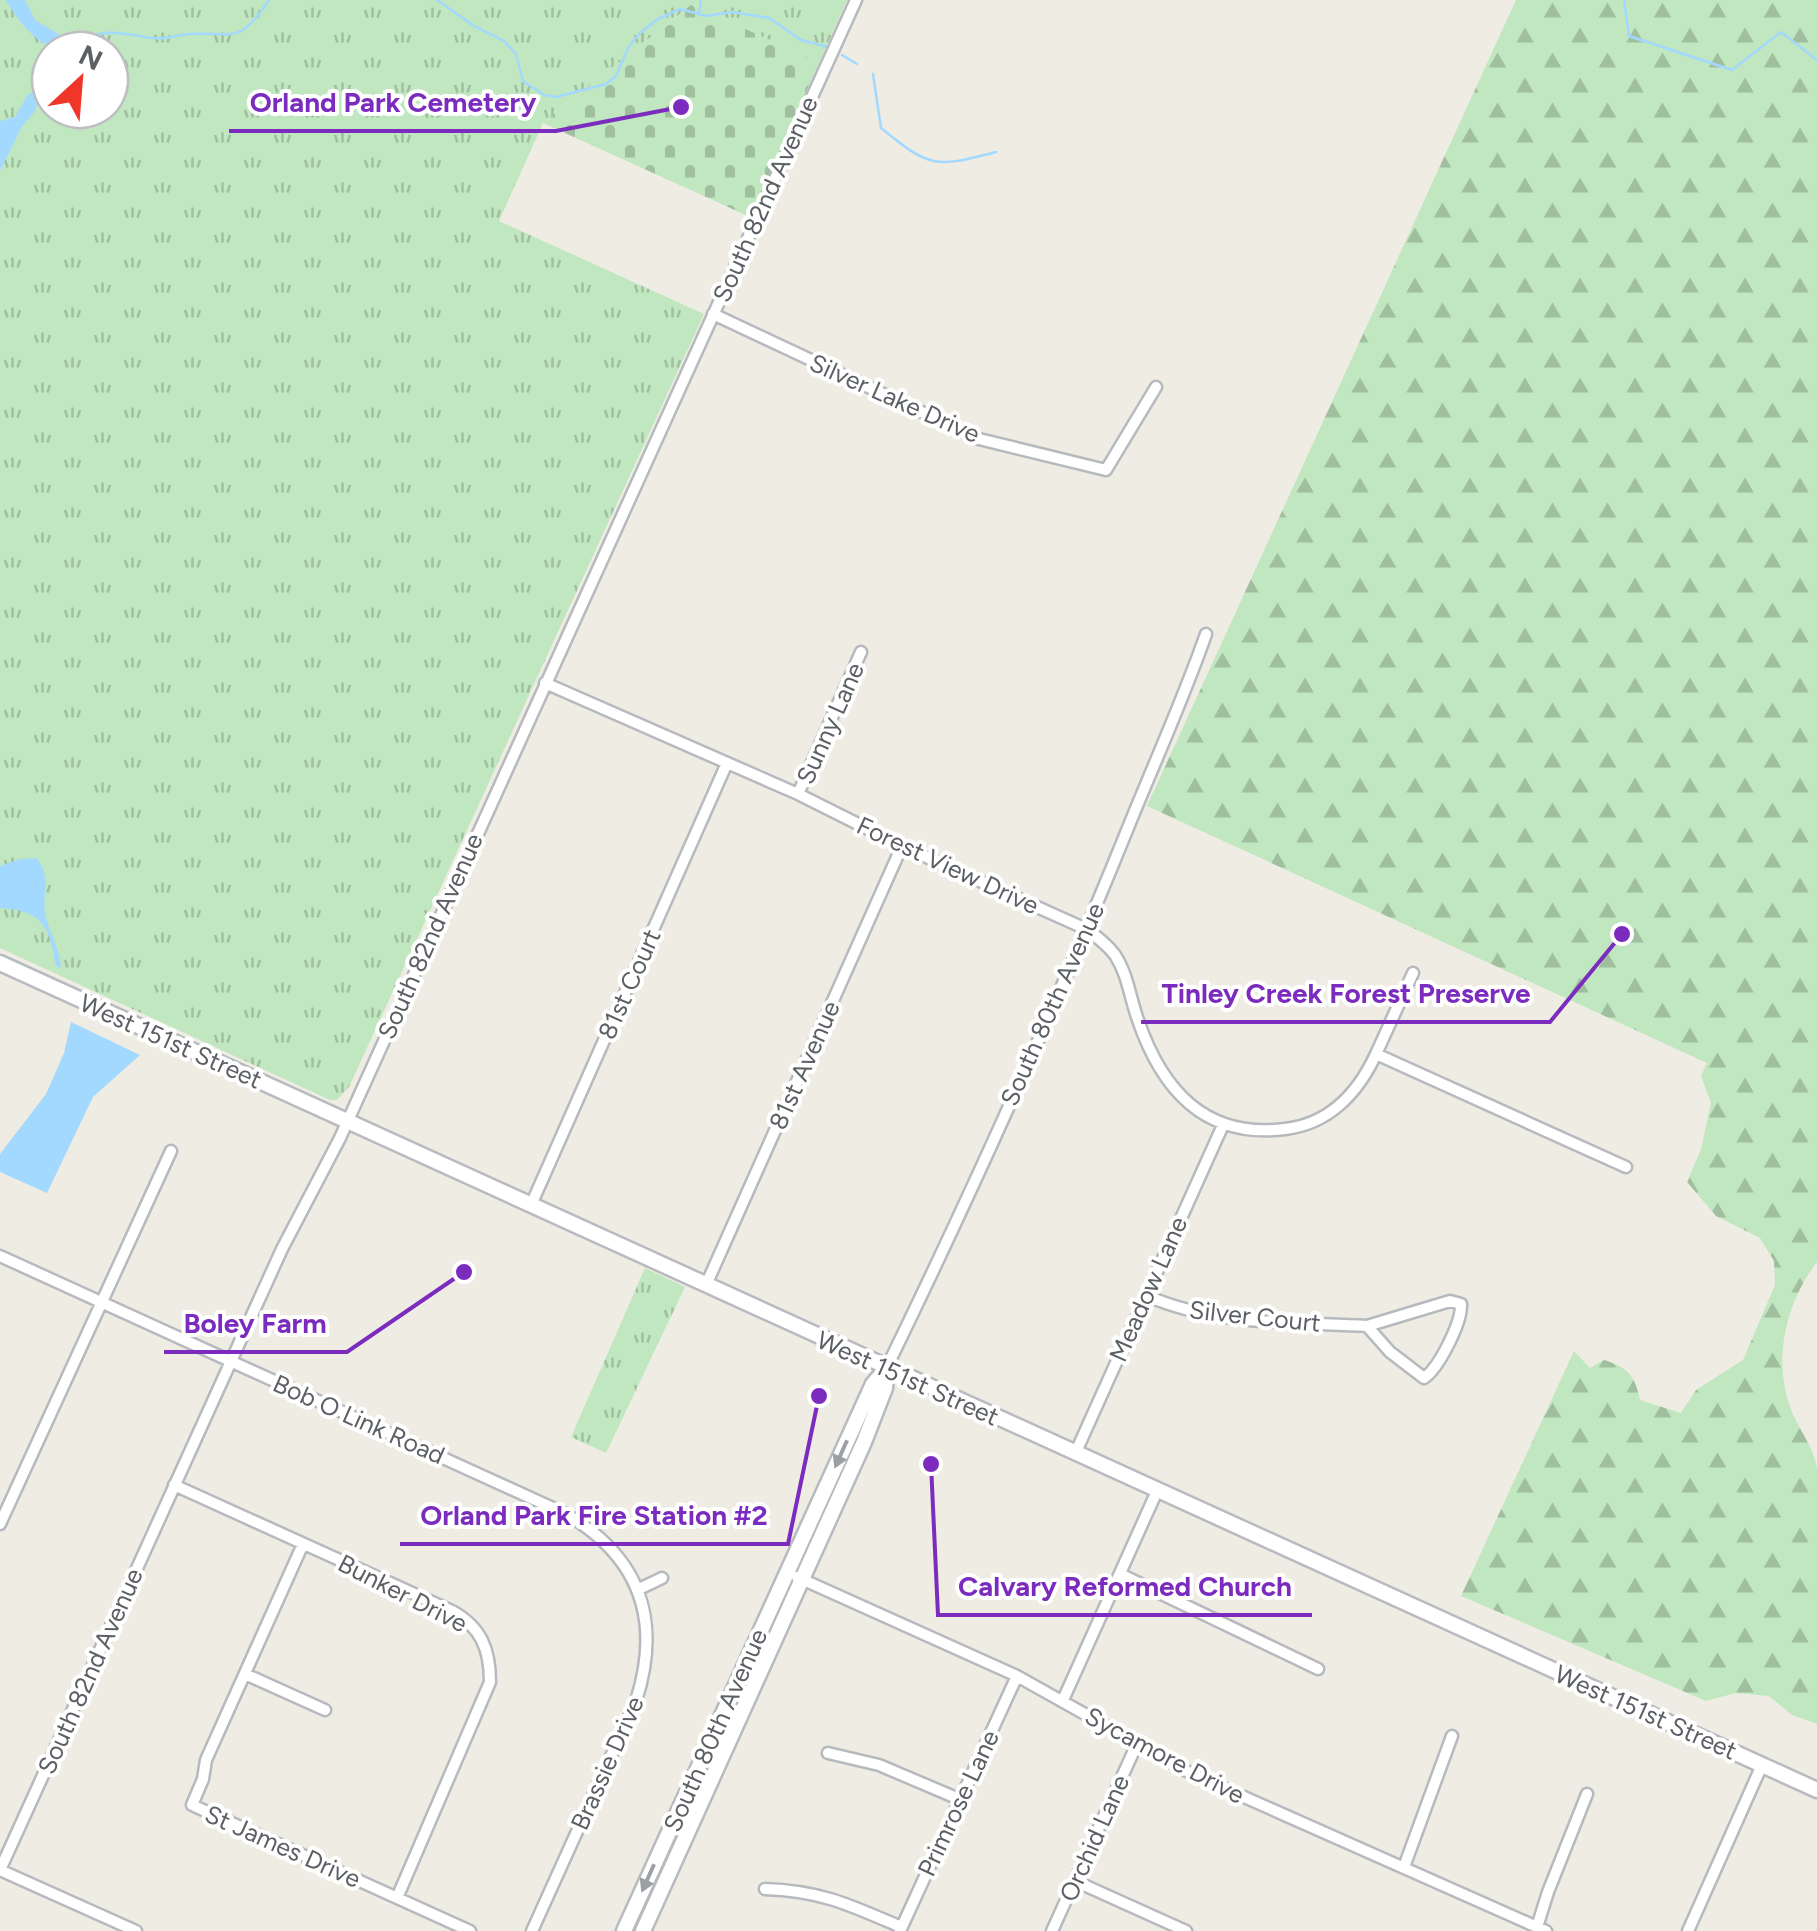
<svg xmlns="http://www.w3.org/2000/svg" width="1817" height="1931" font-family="Figtree,sans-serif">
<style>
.grass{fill:url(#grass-tufts);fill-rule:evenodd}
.forest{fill:url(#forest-firs)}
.cemetery{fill:url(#cemetery-stones)}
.water{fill:#a3d8ff}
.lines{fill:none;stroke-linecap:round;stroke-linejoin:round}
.stream{stroke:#a3d8ff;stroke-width:2.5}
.street-casing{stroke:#b6babe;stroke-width:15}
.secondary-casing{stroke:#b7bbc0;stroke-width:19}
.street{stroke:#fff;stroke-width:10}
.secondary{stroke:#fff;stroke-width:14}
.oneway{fill:#9da0a3}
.labels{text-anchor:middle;stroke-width:8;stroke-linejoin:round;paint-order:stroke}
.street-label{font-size:25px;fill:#5c6065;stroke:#fff}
.leader{fill:none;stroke:#7b2cbf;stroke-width:4}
.callout-dot{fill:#7b2cbf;stroke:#fff;stroke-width:4}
.callout-label{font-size:28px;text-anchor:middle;font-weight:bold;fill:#7b2cbf;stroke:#fff;stroke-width:8;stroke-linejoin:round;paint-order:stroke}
</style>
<defs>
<pattern id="grass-tufts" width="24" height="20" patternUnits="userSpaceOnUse" patternTransform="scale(2.5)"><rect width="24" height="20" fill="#c0e7bf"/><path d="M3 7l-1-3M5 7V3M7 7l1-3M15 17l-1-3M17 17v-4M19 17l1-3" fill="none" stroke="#9fbf9f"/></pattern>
<pattern id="forest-firs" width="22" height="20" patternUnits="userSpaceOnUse" patternTransform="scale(2.5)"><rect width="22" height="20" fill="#c0e7bf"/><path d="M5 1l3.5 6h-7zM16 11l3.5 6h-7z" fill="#9fbf9f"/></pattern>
<pattern id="cemetery-stones" width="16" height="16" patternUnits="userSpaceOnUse" patternTransform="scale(2.5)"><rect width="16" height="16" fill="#c0e7bf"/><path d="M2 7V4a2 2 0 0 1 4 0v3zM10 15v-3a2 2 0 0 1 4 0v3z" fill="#9fbf9f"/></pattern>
</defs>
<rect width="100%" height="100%" fill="#efece4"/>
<!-- grass -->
<path class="grass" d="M0,0H847L819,63L692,4L543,123L499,221L704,314L349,1087L337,1100H330L0,948ZM50,50H110V110H50Z
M645,1268L685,1287L606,1453L571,1437Z"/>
<!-- forest -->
<path class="forest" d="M1516,0H1817V1262C1786,1302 1773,1359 1790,1407C1797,1427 1816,1450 1817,1470C1817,1555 1817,1640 1817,1724L1792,1715L1769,1696L1736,1693L1706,1701L1461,1596L1574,1351L1590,1368L1604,1360C1627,1367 1635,1375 1640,1400L1681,1413L1696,1390L1743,1360L1775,1285L1774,1261L1760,1238L1716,1216L1687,1182L1701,1149L1711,1103L1701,1076L1707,1063L1147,806Z"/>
<!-- cemetery -->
<path class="cemetery" d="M692,4L819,63L750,217L543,123Z"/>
<!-- water -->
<path class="water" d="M6,0H25L35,20L77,45C50,64 17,21 6,0Z
M37,88L41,92L35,111L21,128L0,171V121L15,117L27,96Z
M36,858C52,875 42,893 45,912C48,932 60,947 61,968L56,966C49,925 42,911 0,908V866L20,859Z
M71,1022L140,1055L93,1097L47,1193L0,1172V1154L46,1094L64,1053Z"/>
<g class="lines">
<!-- stream -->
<path class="stream" d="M437,0L474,26L504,41L516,54L523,81L544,95L556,97L606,84L616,76L629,46L640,33L658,19L680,9L706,16L732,12L769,18L801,40L828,47
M1624,0L1629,36L1732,70L1781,32L1817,60
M699,13L701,0
M75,44C102,27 121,33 151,38C163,40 177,35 190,34C236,32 239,45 269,0
M842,55L857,64
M873,74L881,128C930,168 935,168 996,152
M37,91L50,75"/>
<defs>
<path id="street" d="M713,314L979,439L1106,470L1156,387
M545,683L798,794L902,846L1086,929C1097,937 1107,944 1115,955C1128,975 1130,998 1138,1020C1162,1090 1205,1139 1285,1129C1329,1124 1358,1093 1376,1054L1626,1167
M798,794L861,652
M1376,1054L1413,973
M531,1205L727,763
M0,1256L566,1514C640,1557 662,1620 636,1701L532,1931
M706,1285L902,846
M1145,1295C1215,1326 1292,1322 1367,1326L1390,1352L1424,1378C1439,1368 1462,1322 1461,1304L1450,1301L1367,1326
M886,1369C974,1188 1057,1004 1132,818C1157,757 1184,697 1206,634
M1075,1454L1223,1125
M174,1485L452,1611C481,1627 490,1649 490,1682L397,1898
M0,1524L171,1151
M303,1544L206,1760L203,1779L192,1805L470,1931
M1120,1574L1318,1669
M797,1577L1017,1676L1190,1773L1546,1931
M639,1589L662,1578
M245,1674L325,1710
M1063,1700L1157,1491
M828,1753L879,1765L959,1799
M1404,1867L1452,1736
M0,1870L282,1249L340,1138L856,0
M0,1870L136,1931
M1075,1881L1186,1931
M765,1889C822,1891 850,1905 901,1927
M1537,1927L1548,1892L1587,1794
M900,1931L1017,1676
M1052,1931L1136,1746
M1688,1931L1762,1765"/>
<path id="secondary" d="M0,963L1817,1790
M624,1931L873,1384L886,1369
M643,1931L864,1442L885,1388L886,1369"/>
</defs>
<!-- street casing -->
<use href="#street" class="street-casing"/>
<!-- secondary casing -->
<use href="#secondary" class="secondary-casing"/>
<!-- street -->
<use href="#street" class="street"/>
<!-- secondary -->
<use href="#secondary" class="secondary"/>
</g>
<!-- one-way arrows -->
<defs><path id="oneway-solid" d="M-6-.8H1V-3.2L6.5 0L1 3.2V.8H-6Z" transform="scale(2.5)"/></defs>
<g class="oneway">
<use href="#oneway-solid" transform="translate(841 1454) rotate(114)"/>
<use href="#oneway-solid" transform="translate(648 1878) rotate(114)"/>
</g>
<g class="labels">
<!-- street labels -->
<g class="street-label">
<text transform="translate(765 199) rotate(-66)" y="9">South 82nd Avenue</text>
<text transform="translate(895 398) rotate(24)" y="9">Silver Lake Drive</text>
<text transform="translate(830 723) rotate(-66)" y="9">Sunny Lane</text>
<text transform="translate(948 865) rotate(25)" y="9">Forest View Drive</text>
<text transform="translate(430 936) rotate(-66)" y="9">South 82nd Avenue</text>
<text transform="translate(629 984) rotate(-66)" y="9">81st Court</text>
<text transform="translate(1052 1004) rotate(-66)" y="9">South 80th Avenue</text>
<text transform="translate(171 1041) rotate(24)" y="9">West 151st Street</text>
<text transform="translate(804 1065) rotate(-66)" y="9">81st Avenue</text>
<text transform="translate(1148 1289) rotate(-66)" y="9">Meadow Lane</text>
<text transform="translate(1255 1316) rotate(6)" y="9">Silver Court</text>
<text transform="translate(908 1378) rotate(24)" y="9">West 151st Street</text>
<text transform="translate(359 1419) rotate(24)" y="9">Bob O Link Road</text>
<text transform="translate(403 1593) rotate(27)" y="9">Bunker Drive</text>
<text transform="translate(90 1671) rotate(-66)" y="9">South 82nd Avenue</text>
<text transform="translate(1646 1712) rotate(24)" y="9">West 151st Street</text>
<text transform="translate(715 1730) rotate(-66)" y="9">South 80th Avenue</text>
<text transform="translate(1165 1755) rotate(28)" y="9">Sycamore Drive</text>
<text transform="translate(607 1763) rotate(-66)" y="9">Brassie Drive</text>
<text transform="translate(958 1803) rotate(-65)" y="9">Primrose Lane</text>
<text transform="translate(1094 1838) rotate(-66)" y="9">Orchid Lane</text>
<text transform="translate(283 1846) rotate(24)" y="9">St James Drive</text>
</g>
</g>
<!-- callouts -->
<path class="leader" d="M681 107L556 131H229M1622 934L1550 1022H1141M464 1272L347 1352H164M819 1396L788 1544H400M931 1464L938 1615H1312"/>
<g class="callout-dot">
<circle cx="681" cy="107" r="10"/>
<circle cx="1622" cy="934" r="10"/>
<circle cx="464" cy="1272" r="10"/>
<circle cx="819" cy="1396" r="10"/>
<circle cx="931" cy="1464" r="10"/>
</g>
<g class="callout-label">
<text x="393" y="112">Orland Park Cemetery</text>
<text x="1346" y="1003">Tinley Creek Forest Preserve</text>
<text x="255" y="1333">Boley Farm</text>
<text x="594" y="1525">Orland Park Fire Station #2</text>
<text x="1125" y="1596">Calvary Reformed Church</text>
</g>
<!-- north arrow -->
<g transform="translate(80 80) rotate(26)"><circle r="48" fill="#ffffff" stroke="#bebfc1" stroke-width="2.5"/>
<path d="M0-8L18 38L0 25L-18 38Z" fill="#ef3629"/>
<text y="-15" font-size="28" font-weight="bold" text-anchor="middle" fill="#5c6065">N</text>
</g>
</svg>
